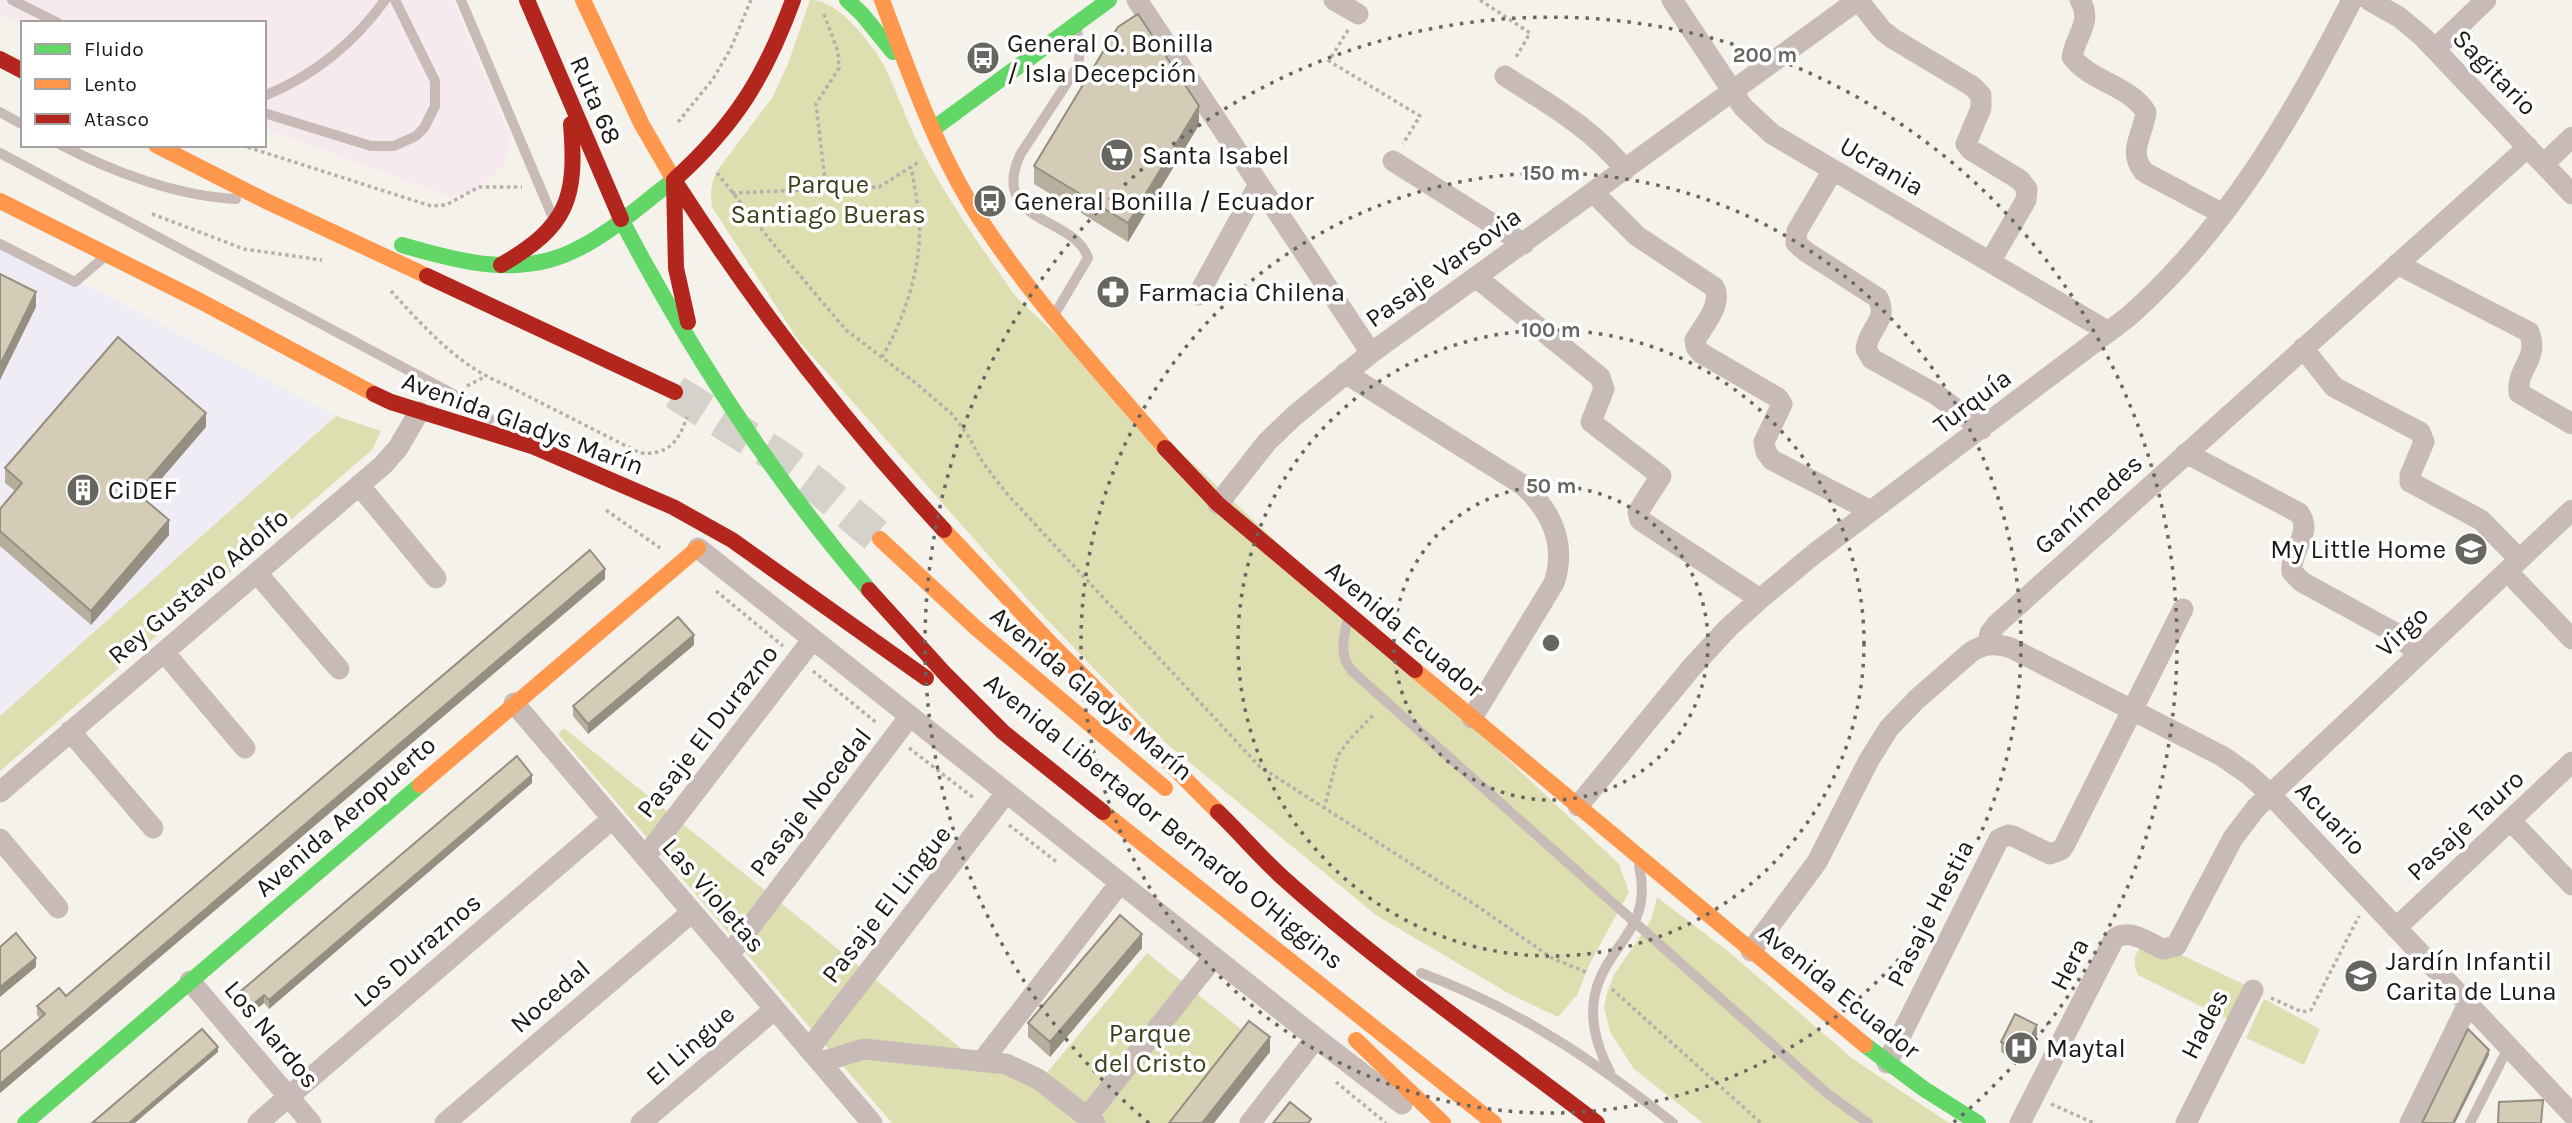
<svg xmlns="http://www.w3.org/2000/svg" width="2572" height="1123" font-family="Karla,sans-serif">
<style>
.industrial{fill:#f0ecf5}
.education{fill:#f6eaef}
.green{fill:#dddfb0}
.lines{fill:none;stroke-linecap:round;stroke-linejoin:round}
.primary-tunnel{stroke:#d4d2cb;stroke-width:35;stroke-dasharray:35 18;stroke-linecap:butt}
.path{stroke:#b7afab;stroke-width:3.5;stroke-dasharray:3.5 3.5;stroke-linecap:butt}
.lane{stroke:#c8bbb7;stroke-width:10}
.street{stroke:#c8bbb7;stroke-width:21}
.fast{stroke:#63d668;stroke-width:16}
.slow{stroke:#ff974d;stroke-width:16}
.jam{stroke:#b3261e;stroke-width:16}
.wall{fill:#b6af9d}
.shaded-wall{fill:#948f80}
.building{fill:#d4ccb7;stroke:#948f80;stroke-width:2}
.ring{fill:none;stroke:#686661;stroke-width:3.5;stroke-dasharray:3.5 7}
.labels{text-anchor:middle;stroke-width:7;stroke-linejoin:round;paint-order:stroke}
.poi-label{font-size:26px;fill:#1c1a16;stroke:#fff;text-anchor:start}
.street-label{font-size:26px;fill:#1c1a16;stroke:#fff}
.park-label{font-size:26px;fill:#3c3f17;stroke:#fff}
.centre{fill:#686661;stroke:#fff;stroke-width:3.5}
.ring-label{font-size:21px;text-anchor:middle;font-weight:bold;fill:#686661;stroke:#fff;stroke-width:7;stroke-linejoin:round;paint-order:stroke}
</style>
<rect width="100%" height="100%" fill="#f5f2eb"/>
<!-- industrial -->
<path class="industrial" d="M0,240L336,416L0,716Z"/>
<!-- education -->
<path class="education" d="M0,0H453L510,135L505,165L484,185L451,197L264,128V23H23V26L0,15Z"/>
<!-- green -->
<path class="green" d="M810,0C836,0 860,31 875,51C893,77 903,114 918,143C946,198 981,247 1016,297L1619,864L1629,892L1590,963L1577,995L1558,1017L1508,993L1376,915L1167,744L1029,601L798,340L712,207C710,194 711,183 717,171L772,98L788,64Z
M336,416L381,431L372,450L0,771V716Z
M564,728L963,1050L1035,1087L1147,953L1243,1031L1172,1123H892L558,734Z
M1657,897L1730,953L1853,1059L1949,1123H1703L1634,1069L1610,1032L1604,1007L1607,993L1615,973L1646,928L1652,917Z
M2143,946H2162L2248,986L2231,1021L2138,975C2133,963 2133,954 2143,946Z
M2264,999L2320,1029L2304,1065L2246,1038Z"/>
<g class="lines">
<!-- primary-tunnel -->
<path class="primary-tunnel" d="M675,392L777,456L816,485L880,539"/>
<!-- path -->
<path class="path" d="M1480,0L1530,33L1515,59
M824,14L838,52L839,68L816,104L826,189
M1348,30L1329,61L1420,116L1403,144
M678,122L713,79L730,50L751,0
M241,145L431,206L446,205L479,187H522
M717,173L775,246L846,330L917,384L953,415L969,437L983,463L1008,495L1259,766L1480,908L1552,958L1588,973
M732,193L879,187L919,162
M152,214L244,249L322,260
M391,291C423,326 459,367 504,384L640,453C668,455 678,443 687,417
M882,357C906,316 923,263 919,216C917,199 914,183 911,167
M467,386L484,377
M606,510L660,548
M716,591L783,646
M813,671L878,724
M909,748L975,799
M1324,809L1338,755L1350,739L1375,713
M1009,825L1058,863
M1612,989L1761,1123
M2271,998L2302,1012L2311,1010L2359,916
M1336,1082L1386,1123
M2051,1104L2094,1123"/>
<!-- lane -->
<path class="lane" d="M12,0L58,23
M461,0L551,213
M264,96C313,76 354,43 385,0
M0,112L23,125
M264,113L371,146H394L416,136L424,128L435,106V81L395,0
M61,145C113,172 177,196 236,199
M0,153L453,394L490,419
M0,244L75,282L102,259
M1056,312L1088,258C1075,216 989,224 1020,155L1078,66L1080,51L1077,30
M1348,618C1344,638 1338,654 1352,671L1828,1094L1868,1123
M1421,973C1518,1009 1592,1059 1673,1123
M1610,1072C1598,1049 1589,1021 1595,994C1607,943 1654,930 1639,866
M2470,1123L2508,1048"/>
<!-- street -->
<path class="street" d="M1137,0L1371,353
M1334,0L1358,14
M1672,0L1743,107L1772,134L2109,332
M2080,0C2093,22 2076,34 2072,57C2091,82 2129,85 2146,112C2143,136 2127,151 2144,172L2223,214
M2369,0L2399,17L2423,37L2572,194
M2435,49L2486,0
M1505,76C1548,104 1594,129 1625,170
M1393,161L1524,244
M2544,164L2572,137
M1833,170L1797,231L1796,243L1805,251L1878,298C1889,321 1868,328 1866,349L1872,359L1937,395L1982,429
M1594,193L1637,236L1714,287C1723,304 1704,325 1695,340L1696,347L1701,353L1778,398L1782,404L1764,442L1766,452L1772,460L1871,511
M2397,264L2529,332C2540,359 2516,368 2519,393L2572,424
M1477,278L1600,377L1604,389L1591,422L1661,476L1638,512L1640,520L1760,599
M1198,295L1259,184
M2303,348L2334,387L2420,432L2424,442L2410,475V482L2481,520L2519,559
M1345,373L1523,485C1552,512 1567,544 1554,583L1472,718
M2186,453L2299,513C2314,534 2290,547 2292,572L2302,582L2397,634L2418,654
M359,485L436,578
M1218,504L1267,442L1294,416L1371,353L1858,0L1882,30L1892,38L1972,86L1981,95V108L1966,144L1971,150L2020,180L2027,189L2026,200L1990,262
M698,548L1316,1038L1402,1104
M2507,571L2572,639
M257,573L339,669
M1988,644L1990,633L1996,625L2528,147
M164,652L245,748
M514,703L872,1123
M70,731L153,828
M0,792L383,465L398,448L419,412
M1578,806L1691,668L1728,628L1760,599L1814,554L2128,317C2227,230 2293,116 2352,0
M2511,821L2572,885
M0,839L58,908
M645,857L813,639
M2396,928L2572,762
M1751,951L1817,862L1869,760L1889,728L1917,699L1971,652C1985,643 1996,643 2011,648L2222,756L2248,774L2270,794L2572,1114
M729,955L910,716
M190,981L311,1123
M809,1049L1006,793
M983,1060L1120,883
M821,1062L864,1049L1006,1064L1038,1079L1095,1123
M1887,1063L1999,839L2008,835L2013,836L2050,854L2061,850L2064,846L2183,609
M1087,1117L1214,957
M258,1123L612,819
M445,1123L692,912
M641,1123L775,1009
M1250,1123L1316,1038
M2020,1123L2114,939C2130,927 2148,943 2163,949L2176,946L2233,838L2256,808L2572,510
M2186,1123L2253,990
M2410,1123L2468,1004"/>
<!-- fast -->
<path class="fast" d="M847,0L862,14L893,52
M933,129L1109,0
M621,219C691,353 770,475 869,590
M402,245C456,261 515,277 569,253C608,236 640,205 674,180
M1865,1045L1924,1089L1978,1123
M25,1123L420,785"/>
<!-- slow -->
<path class="slow" d="M583,0L642,125L674,180
M882,0C911,78 939,159 986,228C1039,307 1104,376 1165,448
M156,145L266,201L427,276
M0,201L200,301L374,394
M944,530L1053,646L1218,812
M880,539L976,628L1165,788
M1415,670L1865,1045
M420,785L698,548
M1103,812L1494,1123
M1356,1040L1443,1123"/>
<!-- jam -->
<path class="jam" d="M527,0L621,219
M0,59L23,71
M674,180C735,125 765,77 793,0
M674,180C754,304 843,421 944,530
M674,180L676,268L688,322
M501,265C568,226 577,199 571,124
M427,276L675,392
M374,394L391,402L532,446L673,507L732,540L926,678
M1165,448L1218,504L1415,670
M869,590L946,675L1003,732L1103,812
M1218,812C1240,833 1259,856 1282,877C1381,966 1491,1042 1597,1123"/>
</g>
<!-- wall -->
<path class="wall" d="M1199,125L1128,242L1034,184V166Z
M206,427L144,499L169,535L91,625L0,546V509L15,491L5,483V468Z
M605,579L0,1093V1052L40,1018L37,1015V1006L66,996Z
M694,645L588,734L573,716V706Z
M532,783L269,1009L264,1003L252,1013L241,999V991Z
M1142,948L1050,1057L1028,1037V1023Z
M2037,1035L2023,1063L2001,1052V1042Z"/>
<!-- shaded-wall -->
<path class="shaded-wall" d="M1199,106V125L1128,242V223Z
M36,292V307L0,380V365Z
M206,413V427L137,507V493Z
M169,520V535L91,625V611Z
M605,569V579L0,1093V1084Z
M694,635V645L588,734V724Z
M532,775V783L269,1009V1000Z
M1142,934V948L1050,1057V1042Z
M36,958V967L0,997V987Z
M264,995V1003L252,1013V1005Z
M2037,1025V1035L2023,1063V1053Z
M1270,1037V1052L1214,1123H1202Z
M218,1047V1052L135,1123H129Z
M2489,1050V1055L2455,1123H2453Z"/>
<!-- building -->
<path class="building" d="M1138,14L1199,106L1128,223L1034,166L1118,27Z
M0,274L36,292L0,365Z
M118,337L206,413L137,493L169,520L91,611L0,531V509L22,483L5,468Z
M590,550L605,569L0,1084V1052L45,1014L37,1006L59,988L66,996Z
M678,617L694,635L588,724L573,706Z
M517,756L532,775L269,1000L264,995L252,1005L241,991Z
M1120,915L1142,934L1050,1042L1028,1023Z
M16,933L36,958L0,987V947Z
M2015,1014L2037,1025L2023,1053L2001,1042Z
M1249,1021L1270,1037L1202,1123H1169Z
M202,1029L218,1047L129,1123H92Z
M2468,1029L2489,1050L2453,1123H2422Z
M2543,1100L2541,1123H2498L2499,1102Z
M1290,1102L1311,1119L1308,1123H1273Z"/>
<!-- distance rings -->
<g class="ring">
<circle cx="1551" cy="643" r="157"/>
<circle cx="1551" cy="643" r="313"/>
<circle cx="1551" cy="643" r="470"/>
<path d="M1149 1123A626 626 0 1 1 1953 1123"/>
</g>
<!-- icons -->
<defs>
<symbol id="bus-disc" viewBox="-11 -11 22 22"><circle r="9.5" fill="#686661" stroke="#fff"/><path d="M-5-6H5V4H4V6H2V4H-2V6H-4V4H-5ZM-3.5-4V0h7V-4ZM-3.5 1.2v1.5H-2V1.2ZM2 1.2v1.5H3.5V1.2Z" fill="#fff"/></symbol>
<symbol id="supermarket-disc" viewBox="-11 -11 22 22"><circle r="9.5" fill="#686661" stroke="#fff"/><path d="M-6-5.5h2.5l.6 2H6L4.5 2H-2.5L-4.4-4H-6ZM-1.5 3.2a1.3 1.3 0 1 0 .1 0ZM3 3.2a1.3 1.3 0 1 0 .1 0Z" fill="#fff"/></symbol>
<symbol id="pharmacy-disc" viewBox="-11 -11 22 22"><circle r="9.5" fill="#686661" stroke="#fff"/><path d="M-2-6h4v4h4v4h-4v4h-4v-4h-4v-4h4Z" fill="#fff"/></symbol>
<symbol id="building-disc" viewBox="-11 -11 22 22"><circle r="9.5" fill="#686661" stroke="#fff"/><path d="M-4-6H4V6H1V3H-1V6H-4ZM-2.5-4.3h1.7v1.8h-1.7ZM.8-4.3h1.7v1.8H.8ZM-2.5-1h1.7V.8h-1.7ZM.8-1h1.7V.8H.8Z" fill="#fff"/></symbol>
<symbol id="school-disc" viewBox="-11 -11 22 22"><circle r="9.5" fill="#686661" stroke="#fff"/><path d="M0-5L7-2L0 1L-7-2ZM-4 1L0 2.5L4 1V4Q0 6-4 4Z" fill="#fff"/></symbol>
<symbol id="hospital-disc" viewBox="-11 -11 22 22"><circle r="9.5" fill="#686661" stroke="#fff"/><path d="M-5-5h3v3.5h4V-5h3V5h-3V1.5h-4V5h-3Z" fill="#fff"/></symbol>
</defs>
<g fill-rule="evenodd">
<use href="#bus-disc" x="964" y="39" width="38" height="38"/>
<use href="#supermarket-disc" x="1098" y="136" width="38" height="38"/>
<use href="#bus-disc" x="971" y="182" width="38" height="38"/>
<use href="#pharmacy-disc" x="1094" y="273" width="38" height="38"/>
<use href="#building-disc" x="64" y="471" width="38" height="38"/>
<use href="#school-disc" x="2452" y="530" width="38" height="38"/>
<use href="#school-disc" x="2342" y="957" width="38" height="38"/>
<use href="#hospital-disc" x="2002" y="1029" width="38" height="38"/>
</g>
<g class="labels">
<!-- poi labels -->
<g class="poi-label">
<text x="1007" y="52">General O. Bonilla<tspan x="1007" dy="30">/ Isla Decepción</tspan></text>
<text x="1142" y="164">Santa Isabel</text>
<text x="1014" y="210">General Bonilla / Ecuador</text>
<text x="1138" y="301">Farmacia Chilena</text>
<text x="108" y="499">CiDEF</text>
<text x="2446" y="558" text-anchor="end">My Little Home</text>
<text x="2386" y="970">Jardín Infantil<tspan x="2386" dy="30">Carita de Luna</tspan></text>
<text x="2046" y="1057">Maytal</text>
</g>
<!-- street labels -->
<g class="street-label">
<text transform="translate(2495 72) rotate(46)" y="9">Sagitario</text>
<text transform="translate(596 100) rotate(67)" y="9">Ruta 68</text>
<text transform="translate(1882 166) rotate(30)" y="9">Ucrania</text>
<text transform="translate(1443 267) rotate(-36)" y="9">Pasaje Varsovia</text>
<text transform="translate(1972 401) rotate(-37)" y="9">Turquía</text>
<text transform="translate(523 423) rotate(20)" y="9">Avenida Gladys Marín</text>
<text transform="translate(2088 504) rotate(-42)" y="9">Ganímedes</text>
<text transform="translate(198 586) rotate(-40)" y="9">Rey Gustavo Adolfo</text>
<text transform="translate(1405 629) rotate(40)" y="9">Avenida Ecuador</text>
<text transform="translate(2402 631) rotate(-43)" y="9">Virgo</text>
<text transform="translate(1092 693) rotate(40)" y="9">Avenida Gladys Marín</text>
<text transform="translate(707 731) rotate(-52)" y="9">Pasaje El Durazno</text>
<text transform="translate(810 802) rotate(-52)" y="9">Pasaje Nocedal</text>
<text transform="translate(345 816) rotate(-41)" y="9">Avenida Aeropuerto</text>
<text transform="translate(2331 818) rotate(47)" y="9">Acuario</text>
<text transform="translate(1164 821) rotate(39)" y="9">Avenida Libertador Bernardo O'Higgins</text>
<text transform="translate(2465 825) rotate(-43)" y="9">Pasaje Tauro</text>
<text transform="translate(714 895) rotate(49)" y="9">Las Violetas</text>
<text transform="translate(886 904) rotate(-52)" y="9">Pasaje El Lingue</text>
<text transform="translate(1930 913) rotate(-63)" y="9">Pasaje Hestia</text>
<text transform="translate(417 950) rotate(-41)" y="9">Los Duraznos</text>
<text transform="translate(2069 964) rotate(-63)" y="9">Hera</text>
<text transform="translate(1840 991) rotate(39)" y="9">Avenida Ecuador</text>
<text transform="translate(550 996) rotate(-41)" y="9">Nocedal</text>
<text transform="translate(2204 1024) rotate(-63)" y="9">Hades</text>
<text transform="translate(272 1034) rotate(50)" y="9">Los Nardos</text>
<text transform="translate(690 1045) rotate(-41)" y="9">El Lingue</text>
</g>
<!-- park labels -->
<g class="park-label">
<text x="828" y="193">Parque<tspan x="828" dy="30">Santiago Bueras</tspan></text>
<text x="1150" y="1042">Parque<tspan x="1150" dy="30">del Cristo</tspan></text>
</g>
</g>
<circle cx="1551" cy="643" r="10" class="centre"/>
<g class="ring-label">
<text x="1765" y="62">200 m</text>
<text x="1551" y="180">150 m</text>
<text x="1551" y="337">100 m</text>
<text x="1551" y="493">50 m</text>
</g>
<!-- legend -->
<rect x="21" y="21" width="245" height="126" fill="#ffffff" stroke="#a4a3a2" stroke-width="2"/>
<rect x="35" y="44" width="35" height="10" fill="#63d668" stroke="#a4a3a2" stroke-width="2"/>
<text x="84" y="56" font-size="21" fill="#1c1a16">Fluido</text>
<rect x="35" y="79" width="35" height="10" fill="#ff974d" stroke="#a4a3a2" stroke-width="2"/>
<text x="84" y="91" font-size="21" fill="#1c1a16">Lento</text>
<rect x="35" y="114" width="35" height="10" fill="#b3261e" stroke="#a4a3a2" stroke-width="2"/>
<text x="84" y="126" font-size="21" fill="#1c1a16">Atasco</text>
</svg>
